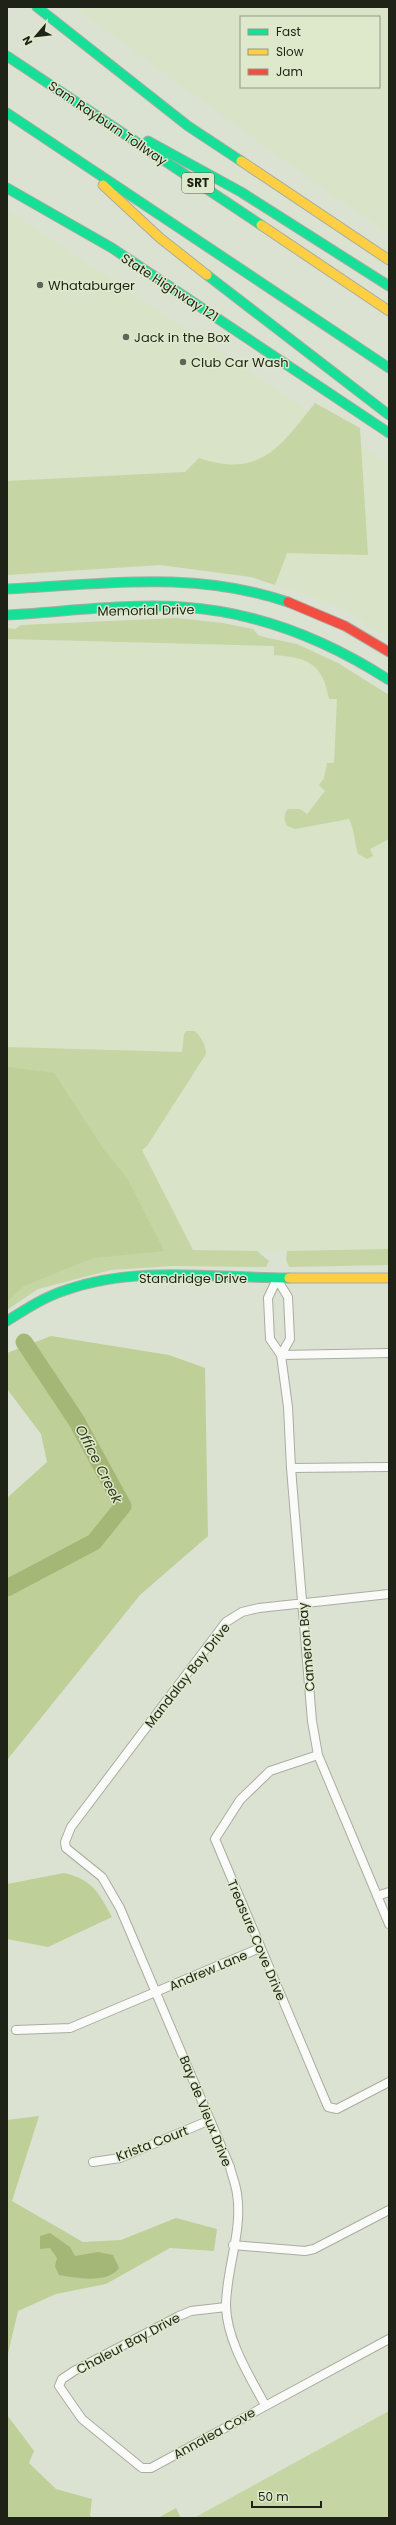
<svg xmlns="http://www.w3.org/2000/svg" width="396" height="2525" font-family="Poppins,sans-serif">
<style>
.built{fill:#d9e3c7;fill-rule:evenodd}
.green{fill:#c5d5a3}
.forest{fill:#becf98}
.water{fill:#a5b777}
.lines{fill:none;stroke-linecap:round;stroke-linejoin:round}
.river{stroke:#a5b777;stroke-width:17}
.street-casing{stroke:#a8ada0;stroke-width:10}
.fast-casing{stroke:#a8ada0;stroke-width:11}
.slow-casing{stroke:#a8ada0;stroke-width:11}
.jam-casing{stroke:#a8ada0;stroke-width:11}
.street{stroke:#fafbf8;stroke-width:8}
.fast{stroke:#16e098;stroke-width:9}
.slow{stroke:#ffcf43;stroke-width:9}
.jam{stroke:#f24e42;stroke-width:9}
.poi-dot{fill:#606558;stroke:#dee9cb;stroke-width:1.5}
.labels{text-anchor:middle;stroke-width:3;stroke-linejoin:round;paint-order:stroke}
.shield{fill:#dee9cb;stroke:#585e4d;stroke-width:1}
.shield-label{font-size:12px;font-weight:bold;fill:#1e2217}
.street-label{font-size:13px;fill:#1e2217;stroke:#dee9cb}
.poi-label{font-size:13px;fill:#1e2217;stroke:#dee9cb;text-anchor:start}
.water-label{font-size:14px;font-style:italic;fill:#333e1a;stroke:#dee9cb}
</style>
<rect width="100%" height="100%" fill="#dce2d2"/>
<!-- built -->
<path class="built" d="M74,7H389V233L325,190ZM241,17H379V87H241Z
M7,209L389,465V637L333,603L251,577L160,565L7,575Z
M7,639L274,646L275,655L302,657L312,663L325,678L329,698L337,699L334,763L319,785L326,790L306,814L300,809L284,813V819L287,826L295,829L349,819L356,835L369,849L389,839V1249L209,1252L193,1250L142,1150L147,1146L206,1054L7,1047Z"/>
<!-- green -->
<path class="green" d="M315,403L360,428L368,555L287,553L275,585L251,577L160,565L7,575V481L185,472L199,458C260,479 281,446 315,403Z
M177,618L223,623L253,629L258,635L268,638L297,644L338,663L389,695V839L370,849L373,856L367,859L358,854C354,841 355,831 349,819L295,829L287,826C284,819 283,815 288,809H300L307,814L325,791L319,785L324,778L327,763H334L337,699H329C322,663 309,658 274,655V646L7,639V628L15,629L21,625Z
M186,1031H195C201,1037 206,1045 206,1054L147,1146L142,1150L193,1250L257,1251L269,1261L266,1267L173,1266L111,1270L38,1289L7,1310V1047L182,1052L184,1034Z
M389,1249V1265L289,1267L286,1260L287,1251Z
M389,2411V2518H194Z"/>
<!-- forest -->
<path class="forest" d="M7,1067L54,1073L104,1150L127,1178L164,1251L93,1258L24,1286L7,1301Z
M51,1336L169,1355L205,1368L208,1536L140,1595L7,1760V1498L47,1462L41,1434L7,1389V1353Z
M64,1873C92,1879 99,1893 112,1917L48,1947L7,1939V1884Z
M39,2116L12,2201L83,2242L121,2240L176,2218L217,2229L214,2251L170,2248L106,2284L56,2294L18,2311L7,2358V2120Z
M7,2415L34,2451L29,2463L56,2489L92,2499L90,2516L94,2518H7Z
M176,2508L181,2518H158Z"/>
<!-- water -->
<path class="water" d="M50,2233L70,2247L75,2256L98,2252L113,2255L119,2268C108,2284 75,2278 59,2275L55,2266L57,2258L50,2248L40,2249V2236Z"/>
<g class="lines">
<!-- river -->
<path class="river" d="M7,1588L94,1542L123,1506L76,1420L24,1342"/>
<defs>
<path id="street" d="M277,1279L268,1298L270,1339L281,1355L288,1407L291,1468L312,1721L318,1755L389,1924
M277,1279L288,1297L290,1339L281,1355
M281,1355L389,1353
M291,1468L389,1467
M318,1755L270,1771L240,1800L215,1839L328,2107L337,2109L389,2082
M377,1896L389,1892
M16,2030L70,2028L260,1948
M93,2162L120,2158L210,2120
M233,2245L305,2251L314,2249L389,2210
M226,2307L191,2311L179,2316L74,2371L62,2379L59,2386L82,2419L142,2468H151L389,2339
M265,2405C249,2375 227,2341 226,2306C226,2269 243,2231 237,2194C236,2185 232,2176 230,2167L120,1908L102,1877L66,1848L65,1842L71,1827L226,1622L242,1612L259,1608L389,1594"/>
<path id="fast" d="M37,7L188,126L241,161
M7,56L261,225
M7,113L389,368
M148,141L241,192L389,286
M7,188L112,248L389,433
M207,275L389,415
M7,589C104,584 194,570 288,602
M7,615C63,612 127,603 183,607C257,612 327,640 389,680
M7,1321C26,1309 44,1297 66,1290C136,1265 216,1278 289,1278"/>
<path id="slow" d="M241,161L389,260
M103,185L160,238L207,275
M261,225L389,311
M289,1278H389"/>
<path id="jam" d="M288,602L345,626L389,652"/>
</defs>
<!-- street casing -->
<use href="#street" class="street-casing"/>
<!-- fast casing -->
<use href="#fast" class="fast-casing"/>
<!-- slow casing -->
<use href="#slow" class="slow-casing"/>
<!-- jam casing -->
<use href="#jam" class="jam-casing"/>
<!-- street -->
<use href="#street" class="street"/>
<!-- fast -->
<use href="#fast" class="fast"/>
<!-- slow -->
<use href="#slow" class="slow"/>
<!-- jam -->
<use href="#jam" class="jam"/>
</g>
<!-- markers -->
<g class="poi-dot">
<circle cx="40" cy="285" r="4"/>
<circle cx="126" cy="337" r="4"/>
<circle cx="183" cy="362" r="4"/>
</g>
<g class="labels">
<!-- shield labels -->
<rect class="shield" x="182" y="173" width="32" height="20" rx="3"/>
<g class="shield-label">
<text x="198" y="187">SRT</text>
</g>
<!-- street labels -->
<g class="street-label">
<text transform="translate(108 123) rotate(34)" y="5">Sam Rayburn Tollway</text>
<text transform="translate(170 287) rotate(33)" y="5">State Highway 121</text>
<text transform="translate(146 610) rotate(-1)" y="5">Memorial Drive</text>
<text x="193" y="1283">Standridge Drive</text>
<text transform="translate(306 1647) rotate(-95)" y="5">Cameron Bay</text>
<text transform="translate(187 1675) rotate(-52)" y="5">Mandalay Bay Drive</text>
<text transform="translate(257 1940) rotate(67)" y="5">Treasure Cove Drive</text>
<text transform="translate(208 1970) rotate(-23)" y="5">Andrew Lane</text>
<text transform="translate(206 2111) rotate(68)" y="5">Bay de Vieux Drive</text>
<text transform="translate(152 2143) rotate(-21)" y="5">Krista Court</text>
<text transform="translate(128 2343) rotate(-28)" y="5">Chaleur Bay Drive</text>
<text transform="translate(214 2433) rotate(-29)" y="5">Annalea Cove</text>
</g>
<!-- poi labels -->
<g class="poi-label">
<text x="48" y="290">Whataburger</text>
<text x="134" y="342">Jack in the Box</text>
<text x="191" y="367">Club Car Wash</text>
</g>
<!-- water labels -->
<g class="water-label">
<text transform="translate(99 1464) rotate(63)" y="5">Office Creek</text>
</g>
</g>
<!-- border -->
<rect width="396" height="2525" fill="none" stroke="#1e2217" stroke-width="16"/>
<!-- legend -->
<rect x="240" y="16" width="140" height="72" fill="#dee9cb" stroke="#919983"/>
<rect x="248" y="29" width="20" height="6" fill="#16e098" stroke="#919983"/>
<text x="276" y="36" font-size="12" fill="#1e2217">Fast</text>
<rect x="248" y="49" width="20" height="6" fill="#ffcf43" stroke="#919983"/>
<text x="276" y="56" font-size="12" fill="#1e2217">Slow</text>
<rect x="248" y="69" width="20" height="6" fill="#f24e42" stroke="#919983"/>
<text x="276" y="76" font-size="12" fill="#1e2217">Jam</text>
<!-- north arrow -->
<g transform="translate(36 36) rotate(242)" stroke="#dee9cb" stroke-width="3" paint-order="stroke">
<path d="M0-3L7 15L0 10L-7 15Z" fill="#1e2217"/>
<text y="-6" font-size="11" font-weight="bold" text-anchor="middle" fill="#1e2217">N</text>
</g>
<!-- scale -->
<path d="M252 2501v6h69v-6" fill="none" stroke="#1e2217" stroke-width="2"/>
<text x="258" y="2501" font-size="12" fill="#1e2217" stroke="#dee9cb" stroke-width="3" paint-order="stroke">50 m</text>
</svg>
